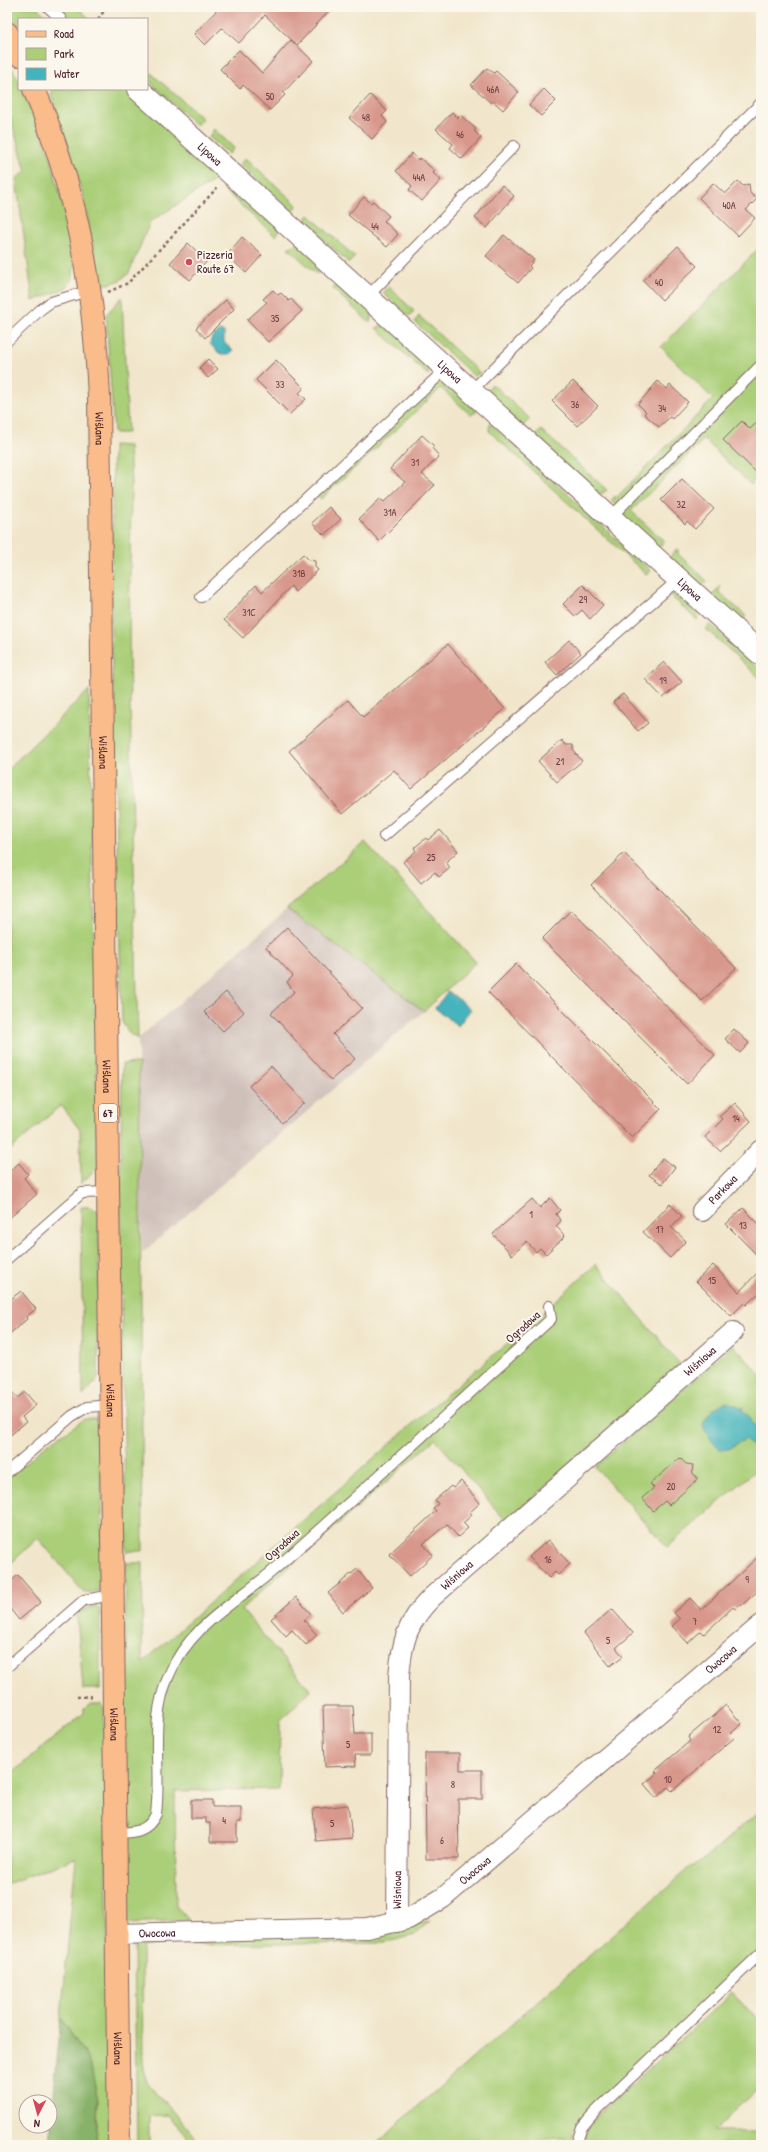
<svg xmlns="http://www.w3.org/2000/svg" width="768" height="2152" font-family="'Patrick Hand',sans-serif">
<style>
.industrial{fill:#cfc0ba}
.green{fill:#abcf79;stroke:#7a7752}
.forest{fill:#88b269;stroke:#69684a}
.water{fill:#44b4bc;stroke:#476a74}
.building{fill:#d8978b}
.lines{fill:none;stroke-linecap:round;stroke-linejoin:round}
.service-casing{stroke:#846563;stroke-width:12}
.minor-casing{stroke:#846563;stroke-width:22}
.tertiary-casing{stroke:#846563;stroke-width:24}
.primary-casing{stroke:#846563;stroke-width:24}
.path{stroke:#846563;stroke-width:2.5;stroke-dasharray:3 3;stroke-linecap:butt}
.service{stroke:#fff;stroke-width:10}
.minor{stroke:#fff;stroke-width:20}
.tertiary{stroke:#fff;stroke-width:22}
.primary{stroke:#f9bc8a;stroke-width:22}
.poi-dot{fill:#d1495b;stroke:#fbf7ec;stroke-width:1.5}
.labels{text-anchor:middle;stroke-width:4;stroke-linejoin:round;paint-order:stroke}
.number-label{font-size:10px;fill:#6e3d43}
.shield{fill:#fbf7ec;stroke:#7f6065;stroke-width:1}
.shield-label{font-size:11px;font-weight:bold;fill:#4a1f2b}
.street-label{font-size:12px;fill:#4a1f2b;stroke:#fbf7ec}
.poi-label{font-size:12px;fill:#4a1f2b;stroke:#fbf7ec;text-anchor:start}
</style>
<rect width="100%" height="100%" fill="#fbf7ec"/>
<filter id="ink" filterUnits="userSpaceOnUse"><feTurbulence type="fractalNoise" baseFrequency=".025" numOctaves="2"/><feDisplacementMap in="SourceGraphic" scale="8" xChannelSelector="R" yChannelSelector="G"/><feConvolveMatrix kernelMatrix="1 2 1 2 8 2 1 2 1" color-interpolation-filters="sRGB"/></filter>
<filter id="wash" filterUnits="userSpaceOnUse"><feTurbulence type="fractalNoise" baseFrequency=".012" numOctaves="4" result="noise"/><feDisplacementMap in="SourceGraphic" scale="16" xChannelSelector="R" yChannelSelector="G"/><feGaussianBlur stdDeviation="0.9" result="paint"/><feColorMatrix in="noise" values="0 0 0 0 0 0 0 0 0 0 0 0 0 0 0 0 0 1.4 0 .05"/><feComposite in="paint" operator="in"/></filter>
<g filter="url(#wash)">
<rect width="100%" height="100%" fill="#f1e6cb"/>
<!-- industrial -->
<path class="industrial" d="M287,909L424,1011L142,1253L138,1039Z"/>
<!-- green -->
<path class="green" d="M7,7H37L49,19H19V36L7,14Z
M58,7H77L90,19H69Z
M7,59L19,81V89H23L50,155L76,257L72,280L66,288L33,301L16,179L26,171L7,106Z
M151,73L203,119L196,125L147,79Z
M53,89H125L220,177L150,222L129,273L119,281L101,286L83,196L51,94Z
M214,129L234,148L229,154L209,137Z
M246,158L297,205L292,211L240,164Z
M228,187H234L281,226L275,236L222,188Z
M309,215L355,257L349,263L304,222Z
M299,243L322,265L317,274L288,248Z
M760,247L761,475L751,485L704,439L631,511L664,541L658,549L624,520L623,510L724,410L616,506L611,501L615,496L616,498L713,399L661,347Z
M340,280L373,311L370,323L333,289Z
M389,287L414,311L409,316L383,293Z
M122,297L128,433H114L106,315Z
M419,316L480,373L474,376L415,322Z
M387,323L431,366L428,375L376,328Z
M442,378L477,411L471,415L441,388L321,499L316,494Z
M492,384L530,419L522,427L487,392Z
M490,423L651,571L647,575L489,431Z
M541,430L607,490L601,494L595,493L535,437Z
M113,445L129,446L131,481L129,656L138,1039L130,1034L122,1022L111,629Z
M678,548V554L707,581L700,588L668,559Z
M720,586L719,592L746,616L739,624L710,598Z
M674,591L698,614L697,620L670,595Z
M710,624L761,671V679L706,629Z
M89,690L98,1167L81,1184L80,1130L61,1105L7,1153V770Z
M365,842L476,962L424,1011L287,909Z
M139,1063L143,1551H126L120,1217L122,1064Z
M81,1207H88L99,1211L98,1379L83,1396Z
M596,1264L683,1368L506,1521L435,1439L241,1609L310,1690L280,1721L279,1789L175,1791L176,1906L189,1920L127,1923L124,1734L126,1563H143L142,1663L427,1411L523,1330Z
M733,1345L761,1375V1466L667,1547L595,1467Z
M85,1419H95L102,1424V1590L84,1593L38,1538L7,1567V1479L46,1445Z
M95,1606L99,1608L100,1613V1689H83L77,1616L81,1610Z
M91,1704H101L104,1707L111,2145H96L98,2100L73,2039L61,2018L76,1858L7,1884V1777L84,1713V1709Z
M761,1809V1948L575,2128L570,2145H567L566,2137L537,2139L536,2145H374L691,1866L702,1861Z
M430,1921L414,1935L384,1943L188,1945V1938L397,1929Z
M155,1939L162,1944L142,1947L143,2070L147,2082L202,2145H193L168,2115L149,2116V2145H137L134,1944Z
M732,1993L761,2023V2086L714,2131H761V2145H581L587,2127L601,2112Z"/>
<!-- forest -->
<path class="forest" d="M61,2018L90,2062L98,2100L96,2145H49Z"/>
<!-- water -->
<path class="water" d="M220,331L224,332V342L233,351L229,355H221L210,344L212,337Z
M448,991L471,1009L458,1026L435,1008Z
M728,1402L743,1408L742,1411L750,1417L754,1426L761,1428V1447L752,1446L745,1439L729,1449L720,1450L710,1439L703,1426C705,1415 717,1404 728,1402Z"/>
<g id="blocks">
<!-- building -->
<path class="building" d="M220,7H333L297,45L265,15L239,43L222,28L205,45L194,34Z
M291,40L313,61L283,93L285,95L270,110L243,85L240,89L220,69L239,50L262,73Z
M487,68L494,73L496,71L519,92L503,110L493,101L491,103L471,85Z
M544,89L556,101L541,116L529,105Z
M370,95L387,111L382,116L387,122L372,139L349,118Z
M452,112L458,118L460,115L476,129L474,131L481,138L462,159L450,148L453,144L436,129Z
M412,153L418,160L420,158L435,171L433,173L441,180L422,201L409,190L412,186L396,171Z
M738,181L743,186L749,184L750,193L757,199L746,210L755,218L738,236L699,198L713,183L725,194Z
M502,185L514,196L487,228L475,218Z
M364,197L371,203L373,201L389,216L384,221L398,234L387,247L348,215Z
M504,235L534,260L529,266L531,268L518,283L486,256Z
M242,237L262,255L246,273L227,255Z
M188,243L207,261L190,280L170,263Z
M678,246L697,266L662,300L643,280Z
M273,290L278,295L281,293L289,301L291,299L302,311L268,342L247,320L267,302L263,299Z
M226,300L234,309L205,338L196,328Z
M208,359L218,369L208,378L199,368Z
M276,360L304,388L299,393L306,399L290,414L256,380Z
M573,381L598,406L577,426L552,401Z
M658,381L667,389L670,385L688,402L672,419L670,417L659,427L644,414L646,412L638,404Z
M761,419V477L723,440L742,421L750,429Z
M422,435L434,446L432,448L439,456L422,474L435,485L379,541L359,519L380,499L384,502L405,482L390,469Z
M682,479L714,509L695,529L687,521L685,524L661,500Z
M329,507L341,519L324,535L312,523Z
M303,554L309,560L315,561V567L318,570L295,592L291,586L243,638L224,620L256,585L262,592Z
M583,585L603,605L590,619L582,610L575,616L563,604Z
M569,640L581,653L557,675L545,662Z
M448,644L505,709L411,789L394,770L342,814L289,751L348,700L363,717Z
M664,662L682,682L663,698L645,679Z
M623,694L648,723L638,731L613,702Z
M562,740L566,745H573V750L582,761L557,782L538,761Z
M440,830L458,851L446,862L450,868L439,877L435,872L421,883L403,862L416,851L414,848L426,838L428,840Z
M624,853L736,968L702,1001L591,885Z
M571,910L715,1055L687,1084L542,939Z
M287,927L362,1008L333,1034L355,1059L331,1080L271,1013L294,992L287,982L293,976L266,947Z
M516,964L661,1109L632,1138L488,992Z
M226,992L244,1012L223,1031L204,1012Z
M734,1029L749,1043L740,1053L725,1039Z
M271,1066L305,1103L282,1123L249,1086Z
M735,1103L751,1121L720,1151L705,1137L723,1119L720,1116Z
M663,1158L675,1167L662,1184L649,1175Z
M19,1163L28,1174L24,1178L37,1194L7,1220V1174Z
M550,1198L560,1210L556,1214L561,1221L556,1226L565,1236L546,1254L540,1248L536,1252L527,1242L512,1255L493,1234L532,1199L540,1208Z
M670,1204L682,1216L671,1227L686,1241L670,1258L643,1232Z
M743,1208L761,1226V1259L726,1224Z
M713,1265L739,1292L761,1269V1291L746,1305L744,1303L731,1316L696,1281Z
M21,1291L36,1309L26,1317L27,1319L7,1336V1302Z
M7,1386L17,1398L25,1392L36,1405L22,1417L26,1422L7,1438Z
M680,1458L686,1464L693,1465L692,1472L698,1479L669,1505L665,1501L653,1511L642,1498L654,1488L650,1484Z
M461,1481L480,1503L470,1512L472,1515L463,1523L468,1528L458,1537L447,1524L423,1544L433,1555L410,1576L389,1554L436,1511L433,1508L438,1504L435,1500L451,1486L453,1488Z
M548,1540L570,1564L558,1575L555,1572L549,1578L529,1557Z
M761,1554V1588L742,1605L740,1604L735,1609L733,1607L704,1634L701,1631L688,1643L672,1626L680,1619L674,1613L690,1598L701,1610Z
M357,1569L372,1588L343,1612L328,1593Z
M18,1575L41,1602L19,1620L7,1605V1585Z
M296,1597L311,1614L304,1620L317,1635L306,1645L292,1630L286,1636L271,1619Z
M612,1609L633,1633L616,1648L623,1656L610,1666L584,1633Z
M726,1705L742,1724L730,1734L734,1738L672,1791L668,1787L656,1798L644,1784L657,1773L655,1771L690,1741L688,1737Z
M323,1706H353L355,1734H371V1755H355L356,1766L325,1767Z
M425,1753H460V1770H482V1799H458L459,1859H426Z
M191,1800H212V1807H241V1822H237V1842H210V1823H206V1818H191Z
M348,1805L352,1838L316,1841L313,1809Z"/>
</g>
</g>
<g filter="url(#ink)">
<use href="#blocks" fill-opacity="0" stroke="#846563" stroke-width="1"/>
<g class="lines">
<defs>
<path id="service" d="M48,7L61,19
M368,296L514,146
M7,341L40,310L51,302L91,290
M472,390L761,103
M611,517L761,365
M201,597L447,368
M384,836L679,579
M7,1259L82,1193L108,1192
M7,1472L72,1416L87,1407L111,1405
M7,1667L84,1600L113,1595
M115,1833C133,1833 148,1832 156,1814C162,1766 148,1722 169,1675C190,1625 237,1602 276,1568C369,1486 460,1402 551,1319L549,1306
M576,2145L582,2127L593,2114L761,1953"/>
<g id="minor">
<path id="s1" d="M702,1211L761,1150"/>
<path id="s2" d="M397,1922L399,1676C402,1641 407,1622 432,1597L733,1332"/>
<path id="s3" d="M116,1934L367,1928L408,1919L443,1898L761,1625"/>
</g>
<g id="tertiary">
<path id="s4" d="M138,89L761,654"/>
</g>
<g id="primary">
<path d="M7,33L19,55"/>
<path id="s5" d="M34,89C77,191 94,287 99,397L119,2145"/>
</g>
</defs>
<!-- service casing -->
<use href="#service" class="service-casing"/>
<!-- minor casing -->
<use href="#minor" class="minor-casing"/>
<!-- tertiary casing -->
<use href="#tertiary" class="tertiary-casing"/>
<!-- primary casing -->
<use href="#primary" class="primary-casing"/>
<!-- path -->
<path class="path" d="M98,19L107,7
M108,292L128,283L217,188
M77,1697L95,1696"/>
<!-- service -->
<use href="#service" class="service"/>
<!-- minor -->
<use href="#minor" class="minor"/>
<!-- tertiary -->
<use href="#tertiary" class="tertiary"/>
<!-- primary -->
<use href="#primary" class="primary"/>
</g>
</g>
<!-- markers -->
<circle class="poi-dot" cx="189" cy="262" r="4"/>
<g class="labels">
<!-- number labels -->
<g class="number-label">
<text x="493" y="93">46A</text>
<text x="270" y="100">50</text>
<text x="366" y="121">48</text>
<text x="460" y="138">46</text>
<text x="419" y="181">44A</text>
<text x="729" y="209">40A</text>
<text x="375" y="230">44</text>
<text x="659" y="286">40</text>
<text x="275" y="322">35</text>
<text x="280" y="388">33</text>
<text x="575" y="408">36</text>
<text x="662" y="412">34</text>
<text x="415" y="466">31</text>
<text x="681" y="508">32</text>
<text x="390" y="516">31A</text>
<text x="299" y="577">31B</text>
<text x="583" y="603">29</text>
<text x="249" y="616">31C</text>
<text x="663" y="684">19</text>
<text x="560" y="765">21</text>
<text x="431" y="861">25</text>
<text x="736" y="1122">14</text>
<text x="531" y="1218">1</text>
<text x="743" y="1229">13</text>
<text x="660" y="1233">17</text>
<text x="712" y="1284">15</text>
<text x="671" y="1490">20</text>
<text x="548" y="1563">16</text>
<text x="747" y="1583">9</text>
<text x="695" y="1625">7</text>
<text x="608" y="1644">5</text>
<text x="717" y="1733">12</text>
<text x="348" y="1748">5</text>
<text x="668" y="1783">10</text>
<text x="453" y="1788">8</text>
<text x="224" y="1824">4</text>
<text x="332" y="1827">5</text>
<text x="442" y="1844">6</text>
</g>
<!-- shield labels -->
<rect class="shield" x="99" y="1104" width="18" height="18" rx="3"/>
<g class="shield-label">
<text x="108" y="1117">67</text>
</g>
<!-- street labels -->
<g class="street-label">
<text dy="4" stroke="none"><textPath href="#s4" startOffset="97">Lipowa</textPath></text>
<text dy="4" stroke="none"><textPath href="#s4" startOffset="421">Lipowa</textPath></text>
<text dy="4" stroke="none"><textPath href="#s5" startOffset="348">Wiślana</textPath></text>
<text dy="4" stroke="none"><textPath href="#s4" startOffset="745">Lipowa</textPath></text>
<text dy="4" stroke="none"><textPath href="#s5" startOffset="672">Wiślana</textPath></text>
<text dy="4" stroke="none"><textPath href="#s5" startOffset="996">Wiślana</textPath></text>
<text dy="4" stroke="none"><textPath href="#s1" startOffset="30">Parkowa</textPath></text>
<text transform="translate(523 1327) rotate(-42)" y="4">Ogrodowa</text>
<text dy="4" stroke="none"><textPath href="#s2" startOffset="691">Wiśniowa</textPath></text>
<text dy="4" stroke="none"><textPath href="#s5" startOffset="1320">Wiślana</textPath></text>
<text transform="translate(282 1545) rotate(-42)" y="4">Ogrodowa</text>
<text dy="4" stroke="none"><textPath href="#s2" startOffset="367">Wiśniowa</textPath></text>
<text dy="4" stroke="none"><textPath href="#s3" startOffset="700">Owocowa</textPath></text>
<text dy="4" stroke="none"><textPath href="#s5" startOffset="1644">Wiślana</textPath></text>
<text dy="4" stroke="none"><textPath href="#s3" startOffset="376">Owocowa</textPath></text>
<text dy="4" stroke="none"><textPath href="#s2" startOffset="32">Wiśniowa</textPath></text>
<text dy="4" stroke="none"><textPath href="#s3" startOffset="41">Owocowa</textPath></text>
<text dy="4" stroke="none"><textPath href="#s5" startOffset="1968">Wiślana</textPath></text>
</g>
<!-- poi labels -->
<g class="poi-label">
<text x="197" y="259">Pizzeria<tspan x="197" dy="14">Route 67</tspan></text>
</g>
</g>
<!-- margin -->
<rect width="768" height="2152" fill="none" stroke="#fbf7ec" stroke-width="24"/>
<!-- legend -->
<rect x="18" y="18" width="130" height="72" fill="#fbf7ec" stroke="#b4a19f"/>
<rect x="26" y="31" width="20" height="6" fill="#f9bc8a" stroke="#b4a19f"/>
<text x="54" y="38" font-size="12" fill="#4a1f2b">Road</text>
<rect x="26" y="48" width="20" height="12" fill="#abcf79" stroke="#b4a19f"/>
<text x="54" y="58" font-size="12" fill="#4a1f2b">Park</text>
<rect x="26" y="68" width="20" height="12" fill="#44b4bc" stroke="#b4a19f"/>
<text x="54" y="78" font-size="12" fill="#4a1f2b">Water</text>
<!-- north arrow -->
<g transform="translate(38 2114) rotate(186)"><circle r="19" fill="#fbf7ec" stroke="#b4a19f"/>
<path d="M0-3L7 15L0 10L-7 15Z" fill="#d1495b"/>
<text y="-6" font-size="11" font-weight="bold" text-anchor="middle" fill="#4a1f2b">N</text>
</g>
</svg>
